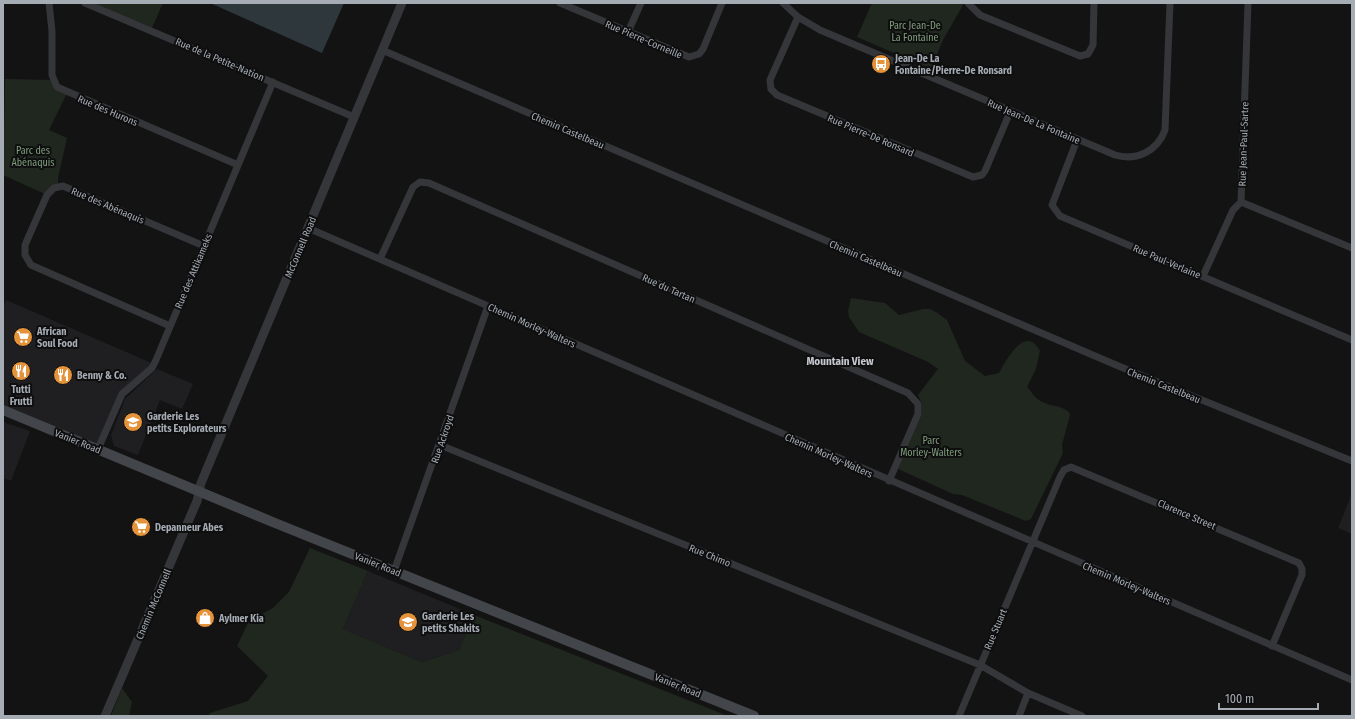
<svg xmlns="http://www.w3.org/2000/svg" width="1355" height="719" font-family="'Fira Sans Condensed',sans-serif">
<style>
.built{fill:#1f1f21}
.green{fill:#1f271f}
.water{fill:#2d373c}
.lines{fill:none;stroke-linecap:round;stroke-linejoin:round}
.minor{stroke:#343639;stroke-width:7}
.tertiary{stroke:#343639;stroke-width:9}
.secondary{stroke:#424549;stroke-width:10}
.labels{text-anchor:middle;stroke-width:4;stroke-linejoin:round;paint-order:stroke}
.park-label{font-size:10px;fill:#809e7d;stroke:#0e0e0f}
.street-label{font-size:10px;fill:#a5acb4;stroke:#0e0e0f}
.poi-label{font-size:10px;font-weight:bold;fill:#a5acb4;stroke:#0e0e0f;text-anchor:start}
.neighbourhood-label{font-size:11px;font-weight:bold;fill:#c6cad0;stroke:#0e0e0f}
</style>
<rect width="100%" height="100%" fill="#131314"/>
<!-- built -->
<path class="built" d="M6,300L154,364L128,387L98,449L3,410V306Z
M157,369L193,384L182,409L160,400L138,455L114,446L111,435L125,399Z
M3,422L30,431L11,481L3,478Z
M1352,493V534L1338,528Z
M368,571L474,615L459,650L422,662L343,629Z"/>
<!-- green -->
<path class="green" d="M88,3H163L151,30Z
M872,3H962L963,5L943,40L931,69L857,37Z
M5,79L53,80L67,93L49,130L67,138L58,178V187L47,195L3,175Z
M851,298L885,303L899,315L923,309H930L936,312L947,320L965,361L985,376L999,373C1006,361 1025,323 1040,351L1036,369L1027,387C1031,391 1034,397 1039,400C1049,407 1059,404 1069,412L1070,415L1062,445L1063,453L1031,519L1026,521L962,495L953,494L898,469L921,416L922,404L918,395L938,369L928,362L859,332L849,317L848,311Z
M310,548L368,571L343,629L422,662L459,650L474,615L728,716H208L210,713L248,701L268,676L237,646L249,621L273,608L289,592Z
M122,688L132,702L129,716H111Z"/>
<!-- water -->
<path class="water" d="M210,3H344L322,53Z"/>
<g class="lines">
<!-- minor -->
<path class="minor" d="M49,3L52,31V75L57,87L238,165
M85,3L354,117
M560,3L689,57L699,54L703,49L722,3
M783,3L798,17L820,30L1115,155C1136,161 1157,152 1165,130L1170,3
M968,3L980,15L1080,56L1088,54L1093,45L1094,3
M798,17L770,80L771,89L777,95L973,177L982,175L985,171L1010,112
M628,32L641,3
M382,50L1116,365L1352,461
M1077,140L1052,205L1060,216L1352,340
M1241,202L1352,248
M308,228L1352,680
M380,259L413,187L420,182L429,183L908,393L918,404V414L889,481
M1203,276L1233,210L1241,202L1248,3
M170,326L31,265L25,255V245L47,195L54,188L63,186L204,246
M440,445L980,665L1028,693L1082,716
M98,449L122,394L152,368L156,360L273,82
M394,571L488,306
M959,716L1060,477L1064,470L1071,467L1299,563L1302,569V575L1272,646
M1019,716L1028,693"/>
<!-- tertiary -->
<path class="tertiary" d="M105,716L197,501L201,483L402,3"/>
<!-- secondary -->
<path class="secondary" d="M3,410L275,523L754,716"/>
</g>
<!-- icons -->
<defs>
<symbol id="bus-disc" viewBox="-11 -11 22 22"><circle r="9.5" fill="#e5933a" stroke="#0e0e0f"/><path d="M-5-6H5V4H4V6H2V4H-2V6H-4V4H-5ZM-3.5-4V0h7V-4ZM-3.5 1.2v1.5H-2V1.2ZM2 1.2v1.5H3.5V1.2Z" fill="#fff"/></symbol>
<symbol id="supermarket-disc" viewBox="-11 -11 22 22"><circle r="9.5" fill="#e5933a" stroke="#0e0e0f"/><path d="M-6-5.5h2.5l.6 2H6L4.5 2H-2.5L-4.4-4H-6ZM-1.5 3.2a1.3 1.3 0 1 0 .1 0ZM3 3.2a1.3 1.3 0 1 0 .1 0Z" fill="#fff"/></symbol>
<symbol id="restaurant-disc" viewBox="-11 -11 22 22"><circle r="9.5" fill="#e5933a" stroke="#0e0e0f"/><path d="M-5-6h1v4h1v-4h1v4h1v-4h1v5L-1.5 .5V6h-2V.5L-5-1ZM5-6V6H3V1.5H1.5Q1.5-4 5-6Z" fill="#fff"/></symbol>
<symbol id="school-disc" viewBox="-11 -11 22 22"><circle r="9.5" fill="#e5933a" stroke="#0e0e0f"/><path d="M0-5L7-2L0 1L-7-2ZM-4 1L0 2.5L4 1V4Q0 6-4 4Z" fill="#fff"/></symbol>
<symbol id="shop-disc" viewBox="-11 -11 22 22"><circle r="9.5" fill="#e5933a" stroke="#0e0e0f"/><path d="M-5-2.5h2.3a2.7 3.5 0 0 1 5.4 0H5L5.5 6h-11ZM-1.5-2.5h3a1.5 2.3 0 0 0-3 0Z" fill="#fff"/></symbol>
</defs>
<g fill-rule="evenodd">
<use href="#bus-disc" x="870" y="53" width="22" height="22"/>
<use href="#supermarket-disc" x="12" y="326" width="22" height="22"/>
<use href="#restaurant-disc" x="10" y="360" width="22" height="22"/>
<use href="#restaurant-disc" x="52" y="364" width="22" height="22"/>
<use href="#school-disc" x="122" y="411" width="22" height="22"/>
<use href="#supermarket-disc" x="130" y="516" width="22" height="22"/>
<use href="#shop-disc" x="194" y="607" width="22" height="22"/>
<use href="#school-disc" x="397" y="611" width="22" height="22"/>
</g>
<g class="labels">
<!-- park labels -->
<g class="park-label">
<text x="915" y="29">Parc Jean-De<tspan x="915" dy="12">La Fontaine</tspan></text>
<text x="33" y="154">Parc des<tspan x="33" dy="12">Abénaquis</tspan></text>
<text x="931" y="444">Parc<tspan x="931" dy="12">Morley-Walters</tspan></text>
</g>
<!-- street labels -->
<g class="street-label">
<text transform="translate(644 39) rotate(23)" y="4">Rue Pierre-Corneille</text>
<text transform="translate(220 59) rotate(23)" y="4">Rue de la Petite-Nation</text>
<text transform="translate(108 110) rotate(23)" y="4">Rue des Hurons</text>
<text transform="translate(1034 121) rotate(23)" y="4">Rue Jean-De La Fontaine</text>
<text transform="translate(568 130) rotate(23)" y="4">Chemin Castelbeau</text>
<text transform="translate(871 135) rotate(23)" y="4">Rue Pierre-De Ronsard</text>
<text transform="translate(1243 144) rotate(-88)" y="4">Rue Jean-Paul-Sartre</text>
<text transform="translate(108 205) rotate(23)" y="4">Rue des Abénaquis</text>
<text transform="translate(300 247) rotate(-67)" y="4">McConnell Road</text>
<text transform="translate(866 258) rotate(23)" y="4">Chemin Castelbeau</text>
<text transform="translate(1167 261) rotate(23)" y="4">Rue Paul-Verlaine</text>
<text transform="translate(193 271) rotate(-67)" y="4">Rue des Attikameks</text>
<text transform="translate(669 288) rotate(24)" y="4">Rue du Tartan</text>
<text transform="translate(532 325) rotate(24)" y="4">Chemin Morley-Walters</text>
<text transform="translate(1164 385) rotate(22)" y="4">Chemin Castelbeau</text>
<text transform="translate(442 439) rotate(-71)" y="4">Rue Ackroyd</text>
<text transform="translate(78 441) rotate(22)" y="4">Vanier Road</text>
<text transform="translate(829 455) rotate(24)" y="4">Chemin Morley-Walters</text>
<text transform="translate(1187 514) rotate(23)" y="4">Clarence Street</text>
<text transform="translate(710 555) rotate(22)" y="4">Rue Chimo</text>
<text transform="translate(378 564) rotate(22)" y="4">Vanier Road</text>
<text transform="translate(1127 583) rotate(23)" y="4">Chemin Morley-Walters</text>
<text transform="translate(153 604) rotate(-67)" y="4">Chemin McConnell</text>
<text transform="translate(995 629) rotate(-67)" y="4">Rue Stuart</text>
<text transform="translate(678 685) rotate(22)" y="4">Vanier Road</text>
</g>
<!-- poi labels -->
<g class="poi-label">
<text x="895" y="62">Jean-De La<tspan x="895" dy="12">Fontaine/Pierre-De Ronsard</tspan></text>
<text x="37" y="335">African<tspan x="37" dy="12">Soul Food</tspan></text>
<text x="77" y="379">Benny &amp; Co.</text>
<text x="21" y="393" text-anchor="middle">Tutti<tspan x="21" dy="12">Frutti</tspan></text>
<text x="147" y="420">Garderie Les<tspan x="147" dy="12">petits Explorateurs</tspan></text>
<text x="155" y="531">Depanneur Abes</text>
<text x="422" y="620">Garderie Les<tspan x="422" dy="12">petits Shakits</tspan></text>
<text x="219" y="622">Aylmer Kia</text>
</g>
<!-- neighbourhood labels -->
<g class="neighbourhood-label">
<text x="840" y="365">Mountain View</text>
</g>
</g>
<!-- border -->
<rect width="1355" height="719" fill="none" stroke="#a5acb4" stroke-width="8"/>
<!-- scale -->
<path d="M1219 703v6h99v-6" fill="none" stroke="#a5acb4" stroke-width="2"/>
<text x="1225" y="703" font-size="12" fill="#a5acb4" stroke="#0e0e0f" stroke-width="3" paint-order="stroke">100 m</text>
</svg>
